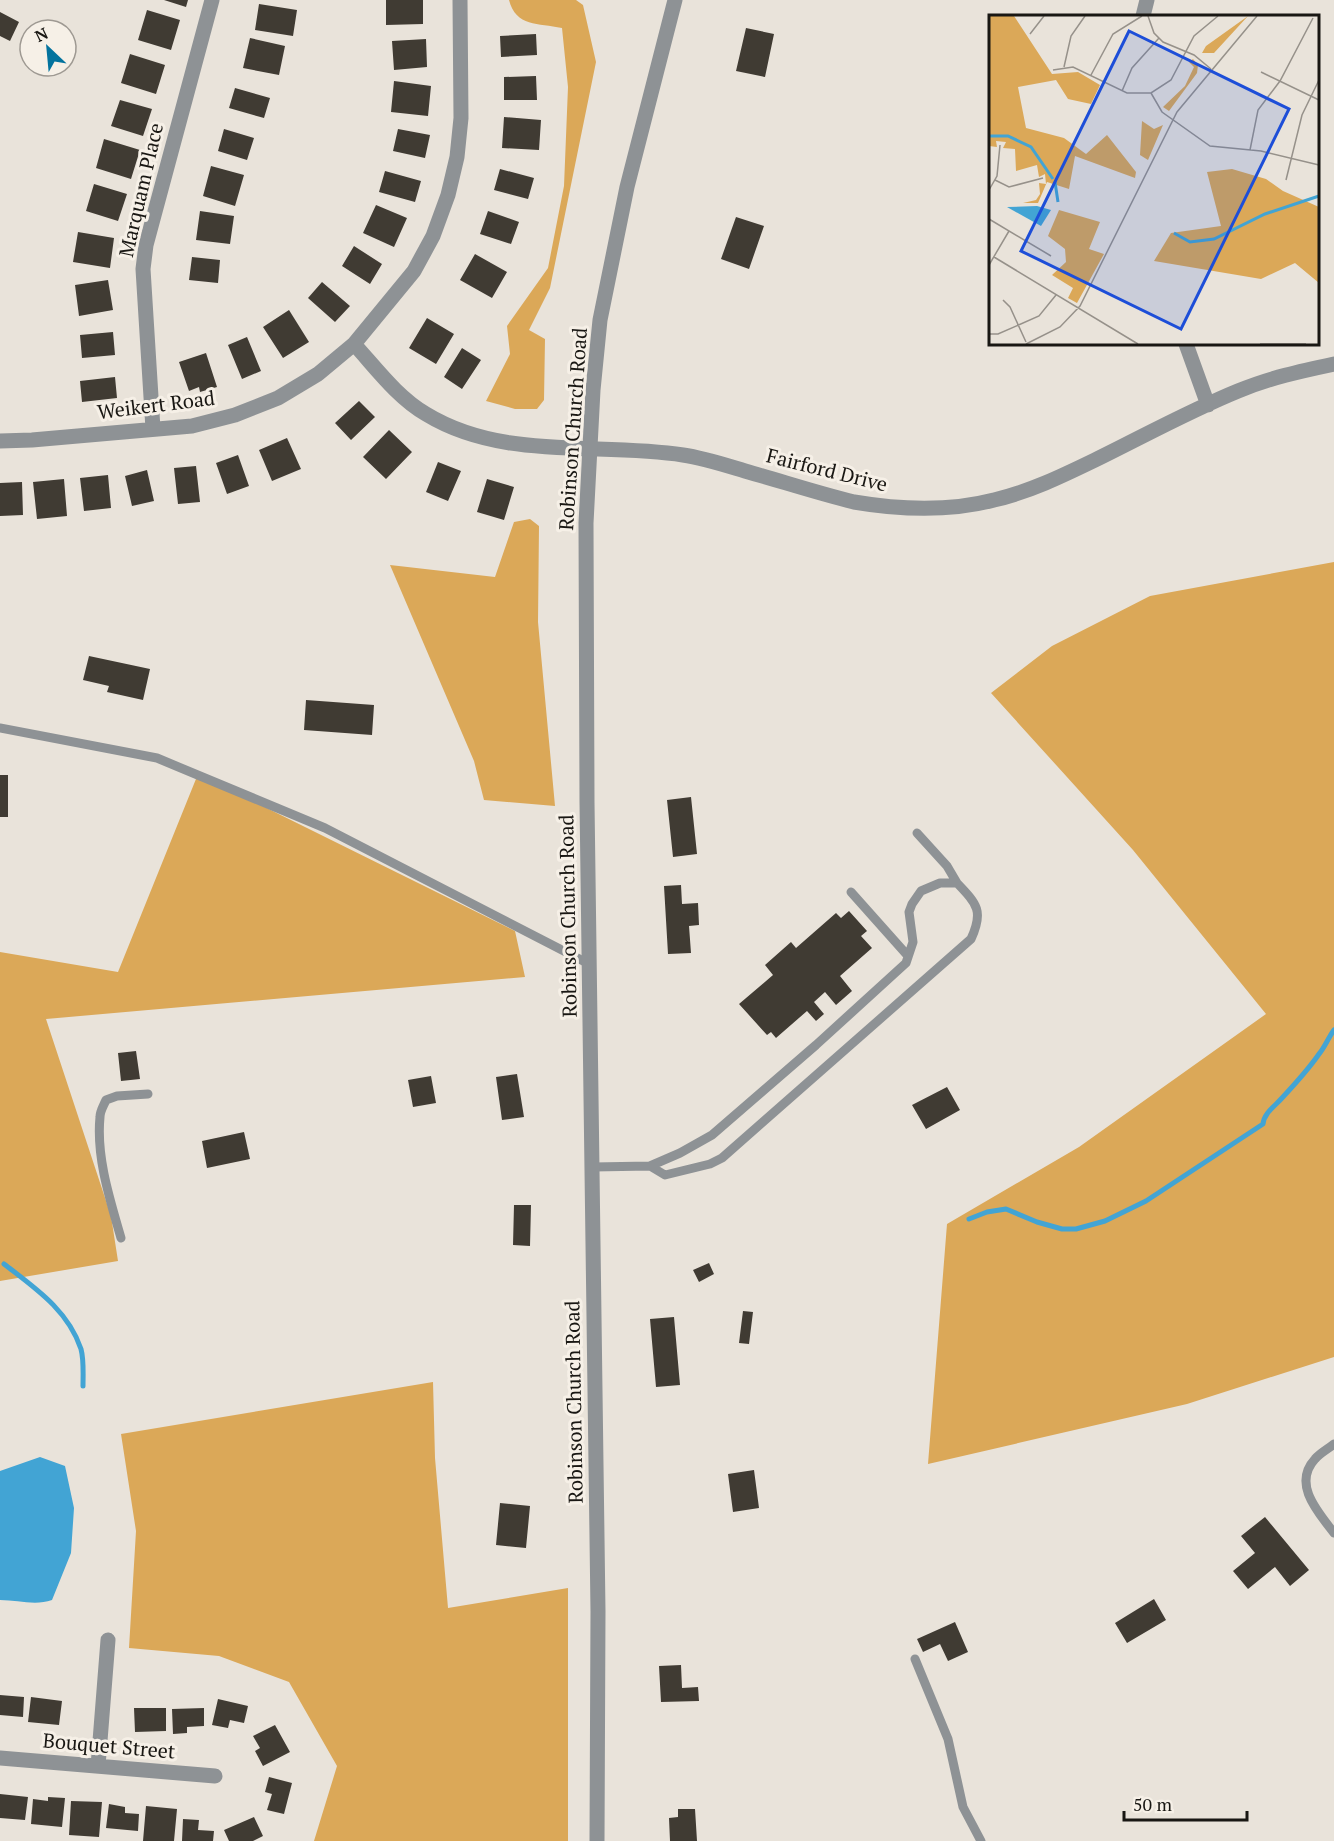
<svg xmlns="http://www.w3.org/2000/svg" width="1334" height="1841" font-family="'PT Serif',serif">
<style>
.forest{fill:#dba858}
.water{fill:#42a4d4}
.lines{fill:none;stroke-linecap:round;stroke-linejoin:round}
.stream{stroke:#42a4d4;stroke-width:5}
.building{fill:#403b33}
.service{stroke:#8e9295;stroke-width:9}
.minor{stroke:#8e9295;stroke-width:15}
.tertiary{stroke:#8e9295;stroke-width:15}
.labels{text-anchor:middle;stroke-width:6;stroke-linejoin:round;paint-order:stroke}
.street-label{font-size:20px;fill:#191713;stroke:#f6f0e7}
.inset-river{fill:none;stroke:#42a4d4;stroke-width:3}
.inset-road{fill:none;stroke:#96918a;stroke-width:1.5}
.view{fill:#1d4ed8;fill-opacity:0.15;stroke:#1d4ed8;stroke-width:3}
.inset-edge{fill:none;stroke:#191713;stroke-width:3}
</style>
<rect width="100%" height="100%" fill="#e9e3da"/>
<!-- forest -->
<path class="forest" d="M509,0H576L583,5L596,62L550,288L529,330L545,339L544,400L537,409H515L486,401L510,354L507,326L548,268L564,186L568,87L562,28C538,23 516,27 509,0Z
M530,519L539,526L538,622L555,806L484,800L474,761L390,565L495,577L514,522Z
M1334,562V1357L1187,1404L928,1464L947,1224L1079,1147L1266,1014L1133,850L991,693L1052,646L1150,596Z
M198,774L515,931L525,977L46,1019L111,1216L118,1261L0,1281V952L118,972Z
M433,1382L435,1458L448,1608L568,1588V1841H314L337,1766L289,1682L219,1656L129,1648L136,1531L121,1434Z"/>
<!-- water -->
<path class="water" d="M40,1457L65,1466L74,1508L71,1553L52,1600C35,1606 18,1600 0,1600V1471Z"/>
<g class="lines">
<!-- stream -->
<path class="stream" d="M969,1219L987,1212L1006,1209L1037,1222L1062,1229H1076L1105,1221L1146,1201L1263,1124C1264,1113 1275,1106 1282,1098C1295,1084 1308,1070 1319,1054C1325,1047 1328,1038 1334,1030
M4,1264C35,1288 68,1310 81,1349C84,1360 83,1374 83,1386"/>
</g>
<!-- building -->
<path class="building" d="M164,0H188L186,7Z
M386,0H423V24L386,25Z
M259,4L297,10L293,36L255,30Z
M147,10L180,20L171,50L138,40Z
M0,12L19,22L10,41L0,36Z
M746,28L774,34L765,77L736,71Z
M536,34L537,55L501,57L500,36Z
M250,38L285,46L279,75L243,68Z
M426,39L427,67L394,70L392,41Z
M130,54L165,65L156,94L121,83Z
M536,76L537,100H504V77Z
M394,81L431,86L428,116L391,112Z
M235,88L270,98L264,118L229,108Z
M120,100L152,109L143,136L111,126Z
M504,117L541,120L539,150L502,148Z
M224,129L254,138L247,160L218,151Z
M398,129L430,135L425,158L393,151Z
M104,139L140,150L131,179L96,168Z
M211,166L244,175L235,206L203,196Z
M500,169L534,178L528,199L494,190Z
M385,171L421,181L415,202L379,192Z
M94,184L127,194L118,221L86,211Z
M376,205L407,218L394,247L363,233Z
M200,211L234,216L230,244L196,240Z
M488,211L519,222L511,244L480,234Z
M736,217L764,226L749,269L721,259Z
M78,232L114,238L110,268L73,262Z
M354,246L382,264L370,284L342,266Z
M475,254L507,272L492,298L460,280Z
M192,257L220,260L218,283L189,280Z
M108,280L113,310L79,316L75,285Z
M322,282L350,306L335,322L308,298Z
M289,310L309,342L283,358L263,327Z
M427,318L454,334L436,364L409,348Z
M113,332L115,355L82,358L80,335Z
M247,337L261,371L242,379L228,345Z
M462,348L481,360L462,389L444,377Z
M206,353L217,387L200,392L199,387L189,391L179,362Z
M115,377L117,398L82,402L80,381Z
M359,401L375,417L351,440L335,423Z
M389,430L412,452L386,479L363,457Z
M287,438L301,469L272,481L259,450Z
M238,455L249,486L227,494L216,463Z
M438,462L461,471L448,501L426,492Z
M196,466L200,502L178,504L174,468Z
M147,470L154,501L132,506L125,476Z
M108,475L111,508L84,511L80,478Z
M64,479L67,516L37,519L33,482Z
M487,479L514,487L504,520L477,512Z
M22,482L23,515L0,516V483Z
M89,656L150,669L143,700L107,692L109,686L83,680Z
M306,700L374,705L372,735L304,730Z
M0,775H8V817H0Z
M691,797L697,854L673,857L667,800Z
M681,885L682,904L698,903L699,925L689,926L691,953L668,954L664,886Z
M849,911L867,931L861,936L872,948L840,976L852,991L836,1005L825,992L814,1002L824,1014L816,1021L807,1011L776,1038L771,1032L767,1035L739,1004L773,975L765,965L791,942L796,948L836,913L841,918Z
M136,1051L140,1079L121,1081L118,1053Z
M517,1074L524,1117L502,1120L496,1077Z
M431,1076L436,1103L413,1107L408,1080Z
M947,1087L960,1110L926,1129L912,1105Z
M244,1132L250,1159L207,1168L202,1141Z
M514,1205H531L530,1246L513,1245Z
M709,1263L714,1274L699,1282L693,1270Z
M743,1311L753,1312L749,1344L739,1343Z
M674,1317L680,1385L656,1387L650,1319Z
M754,1470L759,1508L733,1512L728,1474Z
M500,1503L530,1506L526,1548L496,1545Z
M1265,1517L1309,1570L1290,1586L1275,1567L1248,1589L1233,1571L1255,1553L1241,1536Z
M1154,1599L1166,1620L1127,1643L1115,1623Z
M955,1622L968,1652L948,1661L940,1644L923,1652L917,1639Z
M681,1665L682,1688L698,1687L699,1701L661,1702L659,1666Z
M0,1695L24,1697L23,1717L0,1715Z
M31,1697L62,1701L59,1725L28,1722Z
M218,1699L248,1706L244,1723L230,1720L228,1728L212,1725Z
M134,1708H166V1731L135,1732Z
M204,1708V1726L187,1727V1733L173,1734L172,1709Z
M275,1725L290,1752L263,1766L255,1751L260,1748L253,1736Z
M269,1777L292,1783L284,1814L267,1810L272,1794L265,1792Z
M0,1794L28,1797L25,1820L0,1818Z
M48,1797L65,1798L62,1827L31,1824L33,1799L48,1801Z
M71,1801L102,1802L99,1837L69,1835Z
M109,1804L125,1807V1813L139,1814L138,1831L106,1828Z
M146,1806L177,1809L174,1841H143Z
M678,1809H695L697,1841H670L669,1818L678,1817Z
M254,1817L263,1836L253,1841H229L224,1830Z
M183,1819L199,1820L198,1830L214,1831L213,1841H182Z"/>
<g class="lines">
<!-- service -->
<path class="service" d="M0,728L157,758L325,828L591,965
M917,833L947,866L957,883
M851,892L908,956
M593,1167L650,1166L680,1153L712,1135L816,1045L906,963L913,942L909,912L912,904L921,891L940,883H957C977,904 984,911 971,939L722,1158L710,1164L665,1175L650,1166
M121,1238C110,1200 96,1157 100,1117C100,1111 104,1105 106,1100L117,1096L148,1094
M1334,1444C1328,1449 1320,1453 1315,1459C1292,1484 1318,1512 1334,1533
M915,1659L948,1739L963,1807L981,1841"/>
<!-- minor -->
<path class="minor" d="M1143,16L1147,0
M354,344C376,368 397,397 426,414C503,461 598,442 683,455C704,458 725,465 745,471C781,481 817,493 854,502C901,510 948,512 994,500C1029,492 1062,476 1095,460C1142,437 1189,411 1238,391C1269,378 1301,371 1334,364
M1186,344L1208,405
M153,429L143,269L146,245L212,0
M0,441L32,440L192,426L235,415L278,398L318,374L354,344L414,271L433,236L448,195L457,157L461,118L460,0
M0,1758L215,1776
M98,1766L108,1640"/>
<!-- tertiary -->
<path class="tertiary" d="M597,1841L598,1611L587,802L586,523L593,390L600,320L627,187L675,0"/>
</g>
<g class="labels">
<!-- street labels -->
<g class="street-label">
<text transform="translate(141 190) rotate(-77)" y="7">Marquam Place</text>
<text transform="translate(156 405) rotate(-7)" y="7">Weikert Road</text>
<text transform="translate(573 429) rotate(-86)" y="7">Robinson Church Road</text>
<text transform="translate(827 470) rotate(14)" y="7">Fairford Drive</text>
<text transform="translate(568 916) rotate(-91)" y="7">Robinson Church Road</text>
<text transform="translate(574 1402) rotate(-91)" y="7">Robinson Church Road</text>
<text transform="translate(109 1746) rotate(5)" y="7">Bouquet Street</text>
</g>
</g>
<!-- overview -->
<g transform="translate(989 15)">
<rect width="330" height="330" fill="#e9e3da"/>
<path d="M0,1H25L63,59L89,57L111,70L102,89L79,84L67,65L29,72L37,113L75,123L97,139L118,120L147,157L146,163L86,141L80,174L58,167L49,188H34L47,185L51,179L50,168L57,169L56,159L50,162L48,150L27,156L26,134L14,133L17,127L7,126L8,132L0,131ZM259,1L225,38H213L217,31ZM204,44L209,50L208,58L180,96L174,92L196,71L205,52L200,47ZM153,106L165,114L174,110L159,145L151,140ZM243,154L277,164L294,176L330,192V268L306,248L272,264L165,246L182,218L232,211L218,157ZM70,195L111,207L100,234L115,239L88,288L79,283L84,273L63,260L77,247L76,234L59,221Z" fill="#dba858"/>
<path d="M48,191L62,195L52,211L18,192Z" fill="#42a4d4"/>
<path class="inset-river" d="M0,121H19L42,132L64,164M66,167L69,187M185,218L201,227L225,224L276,199L330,181"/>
<path class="inset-road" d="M159,1L165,18L174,27L205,40L222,54M41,19L55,1M75,52L82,21L96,1M64,55L84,52L138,78H162L182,65L205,21L229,1M272,57L330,85M102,60L124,19L153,1M133,76L143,53L170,23M162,78L173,97L221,131L272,136L330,150M261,135L269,95L291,66L324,3M6,165L20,172L54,163M297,165L313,100L330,65M0,175L8,161L11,130M0,204L62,241M5,242L149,329M0,250L20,216M14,285L21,292L37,327M0,319H9L50,301L67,280M37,329L71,312L91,291L188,97L268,1M271,329H317"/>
<path class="view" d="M140,16L300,94L192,314L32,236Z"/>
<rect width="330" height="330" class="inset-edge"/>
</g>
<!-- north arrow -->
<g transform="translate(48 48) rotate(334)"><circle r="28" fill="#f6f0e7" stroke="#9e9992" stroke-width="1.5"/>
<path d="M0-4.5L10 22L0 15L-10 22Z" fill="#03739e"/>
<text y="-9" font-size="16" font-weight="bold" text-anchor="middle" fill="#191713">N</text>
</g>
<!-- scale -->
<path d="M1124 1811v9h123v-9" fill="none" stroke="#191713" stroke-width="3"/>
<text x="1133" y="1811" font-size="18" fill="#191713" stroke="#f6f0e7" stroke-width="4.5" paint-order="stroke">50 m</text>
</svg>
